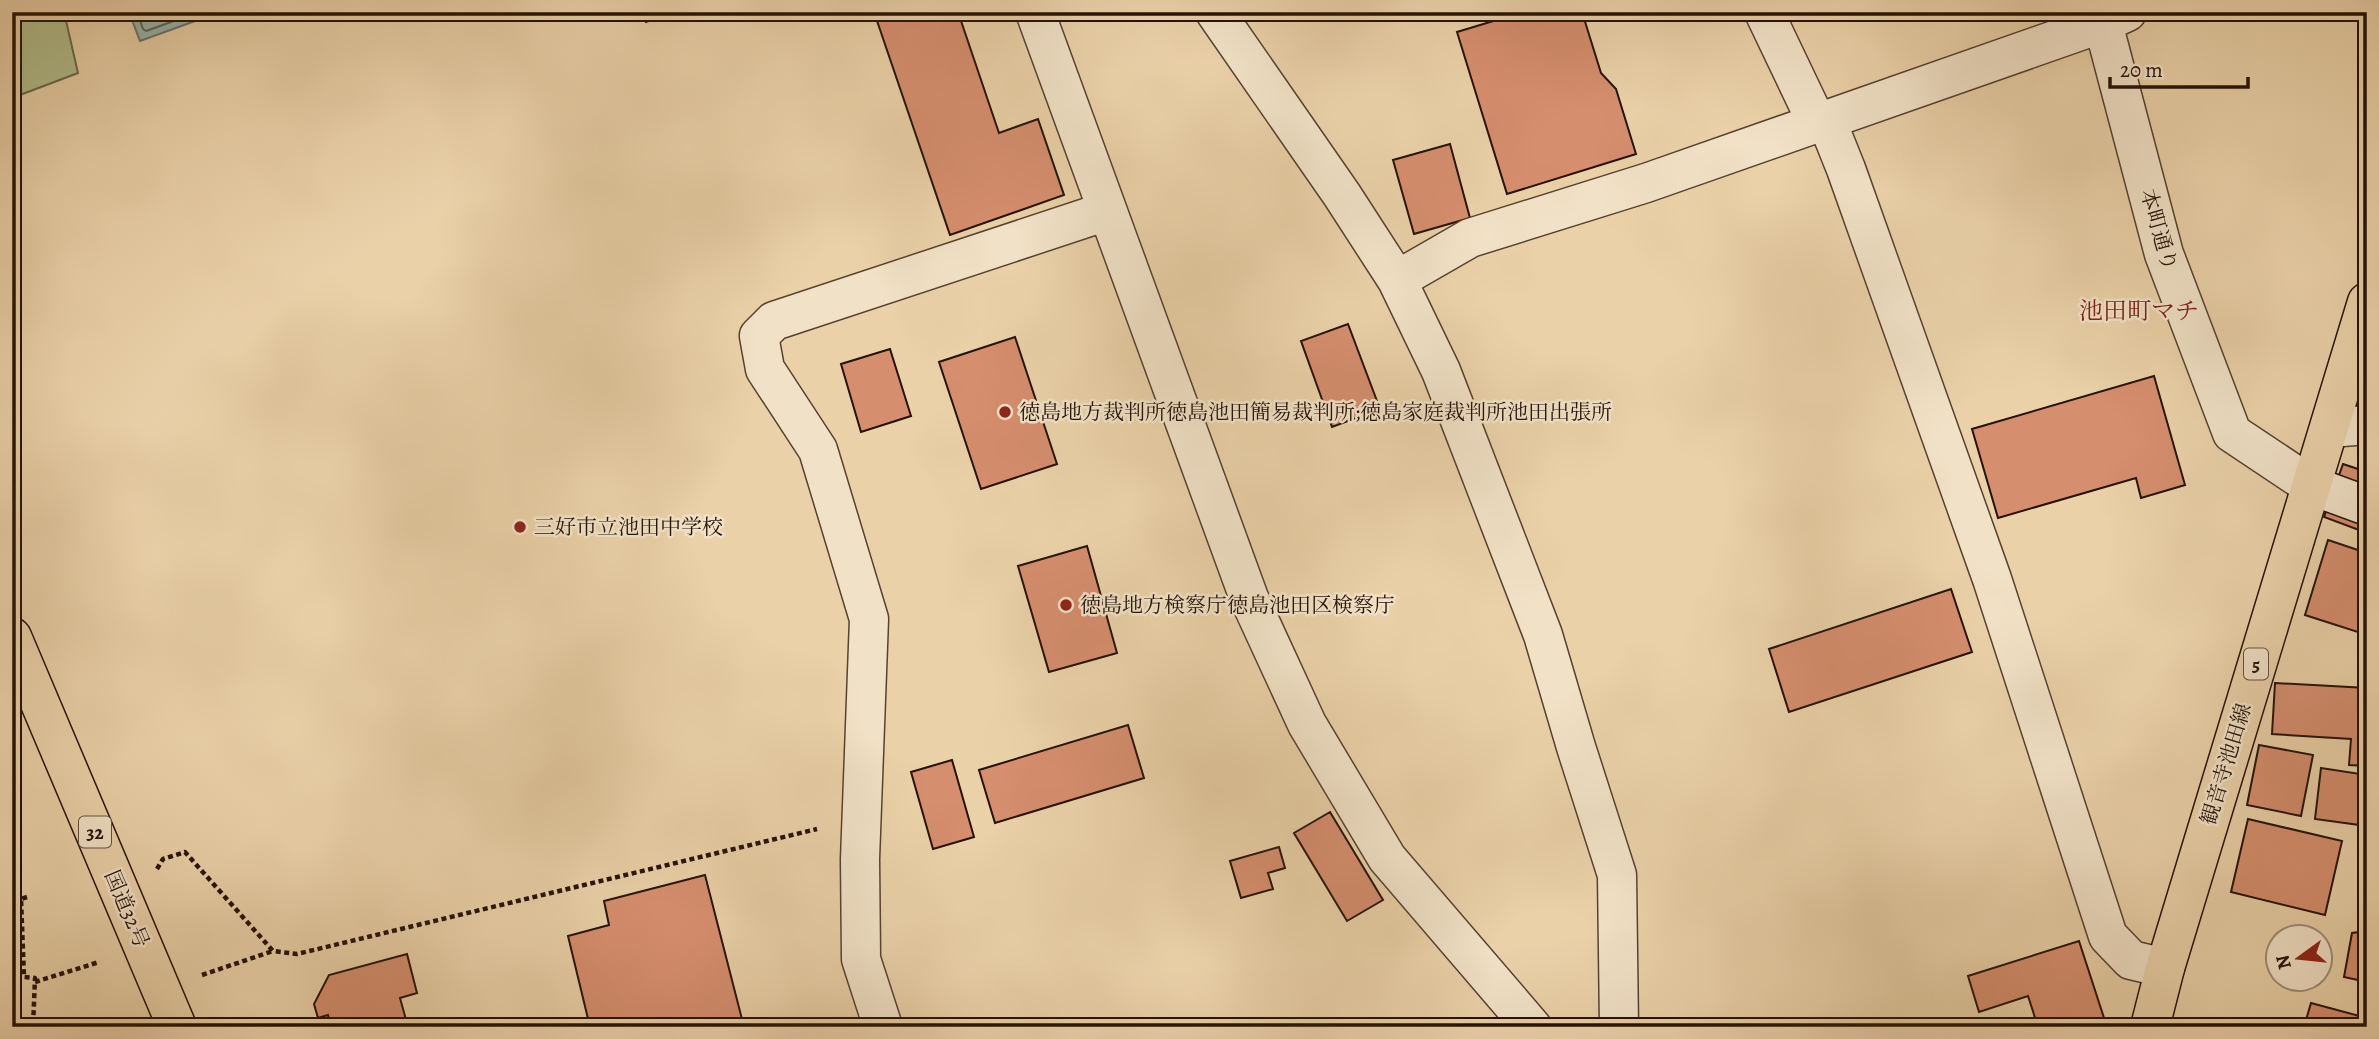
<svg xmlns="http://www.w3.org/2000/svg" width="2379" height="1039" font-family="Alegreya,'Noto Serif JP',serif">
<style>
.green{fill:#b1bd8b;stroke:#6a684a;stroke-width:2}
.water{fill:#98b6ae;stroke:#6a746c;stroke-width:2}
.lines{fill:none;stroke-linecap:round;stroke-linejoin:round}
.shore{stroke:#5e645b;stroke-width:2}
.building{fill:#d58e6e;stroke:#241208;stroke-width:2}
.street-casing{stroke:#564230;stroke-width:41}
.secondary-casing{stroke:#241208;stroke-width:41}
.primary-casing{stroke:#241208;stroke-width:41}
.highway-casing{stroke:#241208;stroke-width:41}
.path{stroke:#241208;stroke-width:4.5;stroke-dasharray:5 3.5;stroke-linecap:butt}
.street{stroke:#f1e1c6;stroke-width:38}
.secondary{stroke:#f1e1c6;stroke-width:38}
.primary{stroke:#ead1a8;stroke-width:38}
.highway{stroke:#ead1a8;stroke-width:38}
.poi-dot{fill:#8f2418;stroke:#f1e1c6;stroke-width:2.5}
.labels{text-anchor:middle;stroke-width:5;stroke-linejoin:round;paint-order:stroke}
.shield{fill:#f1e1c6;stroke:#625041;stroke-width:2}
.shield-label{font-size:19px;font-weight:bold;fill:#241208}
.street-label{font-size:21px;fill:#241208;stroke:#f1e1c6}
.poi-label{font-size:21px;fill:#241208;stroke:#f1e1c6;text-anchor:start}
.quarter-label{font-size:24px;fill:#7a1f14;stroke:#f1e1c6}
</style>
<rect width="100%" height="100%" fill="#ead1a8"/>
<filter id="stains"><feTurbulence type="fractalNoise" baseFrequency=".00286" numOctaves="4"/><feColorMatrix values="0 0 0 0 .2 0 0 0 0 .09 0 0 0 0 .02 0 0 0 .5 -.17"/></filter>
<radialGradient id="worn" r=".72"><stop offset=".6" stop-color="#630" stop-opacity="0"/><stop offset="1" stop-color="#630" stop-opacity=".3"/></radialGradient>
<!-- green -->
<path class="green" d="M12,12H64L78,73L12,98Z"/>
<!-- water -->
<path class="water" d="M129,12H220L140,41Z"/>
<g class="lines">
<!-- shore -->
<path class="shore" d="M137,12L143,29L146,31L199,12"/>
</g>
<!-- building -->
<path class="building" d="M642,12H674L646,22Z
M874,12H958L999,133L1038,119L1064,195L950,235Z
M1523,12H1582L1601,73L1616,89L1636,154L1507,194L1457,32Z
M1450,144L1470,218L1414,234L1393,160Z
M1348,324L1380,409L1332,427L1301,341Z
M1015,337L1057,464L981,489L939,362Z
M890,349L911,416L861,432L841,364Z
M2154,376L2185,485L2141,498L2136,478L1998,518L1972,429Z
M2343,464L2367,472V533L2324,517Z
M2328,540L2367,553V635L2305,615Z
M1087,546L1117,653L1049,672L1018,566Z
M1951,589L1972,652L1789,712L1769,649Z
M2275,683L2367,688V766L2349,765L2351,739L2272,734Z
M1128,725L1144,778L995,823L979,770Z
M2259,745L2313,755L2301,816L2247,805Z
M952,760L974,837L933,849L911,772Z
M2321,768L2367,775V826L2315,819Z
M1330,812L1383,900L1347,921L1294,833Z
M2248,819L2342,841L2325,915L2231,892Z
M1279,847L1285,868L1268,873L1273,889L1241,898L1230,861Z
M705,875L744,1027H613L612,1023L590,1027L568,936L609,925L604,901Z
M2367,931V982L2344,977L2352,933Z
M2079,941L2105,1021L2088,1027H2038L2028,996L1979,1012L1968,976Z
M407,954L417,993L400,998L408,1027H331L328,1015L318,1018L314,1004L329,975Z
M2311,1003L2367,1018V1027H2304Z"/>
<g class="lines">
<defs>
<path id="street" d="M1035,12L1249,598L1307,724L1387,858L1532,1027
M1215,12L1342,195L1397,280L1441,371L1543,635L1576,747L1617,875L1619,1027
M1764,12L1817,123
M2100,12L2164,254L2232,433L2310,485
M1826,119L1846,169L1992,579L2108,936L2131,960L2165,968
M1397,280L1470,238L1646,183L2103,23L2127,12
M2330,428L2367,425
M883,1027L861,959L860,859L869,619L818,450L765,369L759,336L774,321L1107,211"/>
<path id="secondary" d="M2310,485L2367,506"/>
<path id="primary" d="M2150,1027L2165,968L2367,302"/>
<path id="highway" d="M12,637L177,1027"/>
</defs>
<!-- street casing -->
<use href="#street" class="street-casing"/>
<!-- secondary casing -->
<use href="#secondary" class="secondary-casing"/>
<!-- primary casing -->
<use href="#primary" class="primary-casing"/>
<!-- highway casing -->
<use href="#highway" class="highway-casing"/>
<!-- path -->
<path class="path" d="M157,869L163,859L185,852L273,951L297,954L817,829
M27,897L21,899L24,977L35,978L33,1027
M202,975L273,951
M35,982L99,962"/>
<!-- street -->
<use href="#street" class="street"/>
<!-- secondary -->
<use href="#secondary" class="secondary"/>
<!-- primary -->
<use href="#primary" class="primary"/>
<!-- highway -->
<use href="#highway" class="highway"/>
</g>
<!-- markers -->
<g class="poi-dot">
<circle cx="1005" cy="412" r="7"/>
<circle cx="520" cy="527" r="7"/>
<circle cx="1066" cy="605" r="7"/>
</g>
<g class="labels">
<!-- shield labels -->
<g class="shield">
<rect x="2244" y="648.5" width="24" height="31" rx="5"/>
<rect x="79" y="816.5" width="32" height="31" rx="5"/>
</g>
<g class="shield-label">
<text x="2256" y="671">5</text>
<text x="95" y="839">32</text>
</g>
<!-- street labels -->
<g class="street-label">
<text transform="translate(2159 230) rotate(74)" y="7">本町通り</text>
<text transform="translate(2226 764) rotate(-73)" y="7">観音寺池田線</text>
<text transform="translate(127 909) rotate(67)" y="7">国道32号</text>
</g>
<!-- poi labels -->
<g class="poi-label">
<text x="1019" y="419">徳島地方裁判所徳島池田簡易裁判所;徳島家庭裁判所池田出張所</text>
<text x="534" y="534">三好市立池田中学校</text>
<text x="1080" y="612">徳島地方検察庁徳島池田区検察庁</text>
</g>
<!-- quarter labels -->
<g class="quarter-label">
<text x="2139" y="319">池田町マチ</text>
</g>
</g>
<!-- margin -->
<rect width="2379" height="1039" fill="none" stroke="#ead1a8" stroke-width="42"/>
<rect x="14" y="14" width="2351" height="1011" fill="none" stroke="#241208" stroke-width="3.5"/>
<rect x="21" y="21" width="2337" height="997" fill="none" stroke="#241208" stroke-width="2"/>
<!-- north arrow -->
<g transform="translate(2299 958) rotate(255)"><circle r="33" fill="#f1e1c6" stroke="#9f8e7a" stroke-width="2"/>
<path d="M0-5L12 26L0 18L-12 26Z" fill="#8f2418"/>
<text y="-10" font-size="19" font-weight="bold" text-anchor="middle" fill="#241208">N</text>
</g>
<!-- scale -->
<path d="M2110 77v10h138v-10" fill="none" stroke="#241208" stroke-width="3.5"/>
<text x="2120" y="77" font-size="21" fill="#241208" stroke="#f1e1c6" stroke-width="5" paint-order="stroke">20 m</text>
<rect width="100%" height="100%" filter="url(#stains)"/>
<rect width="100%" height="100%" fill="url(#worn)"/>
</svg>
